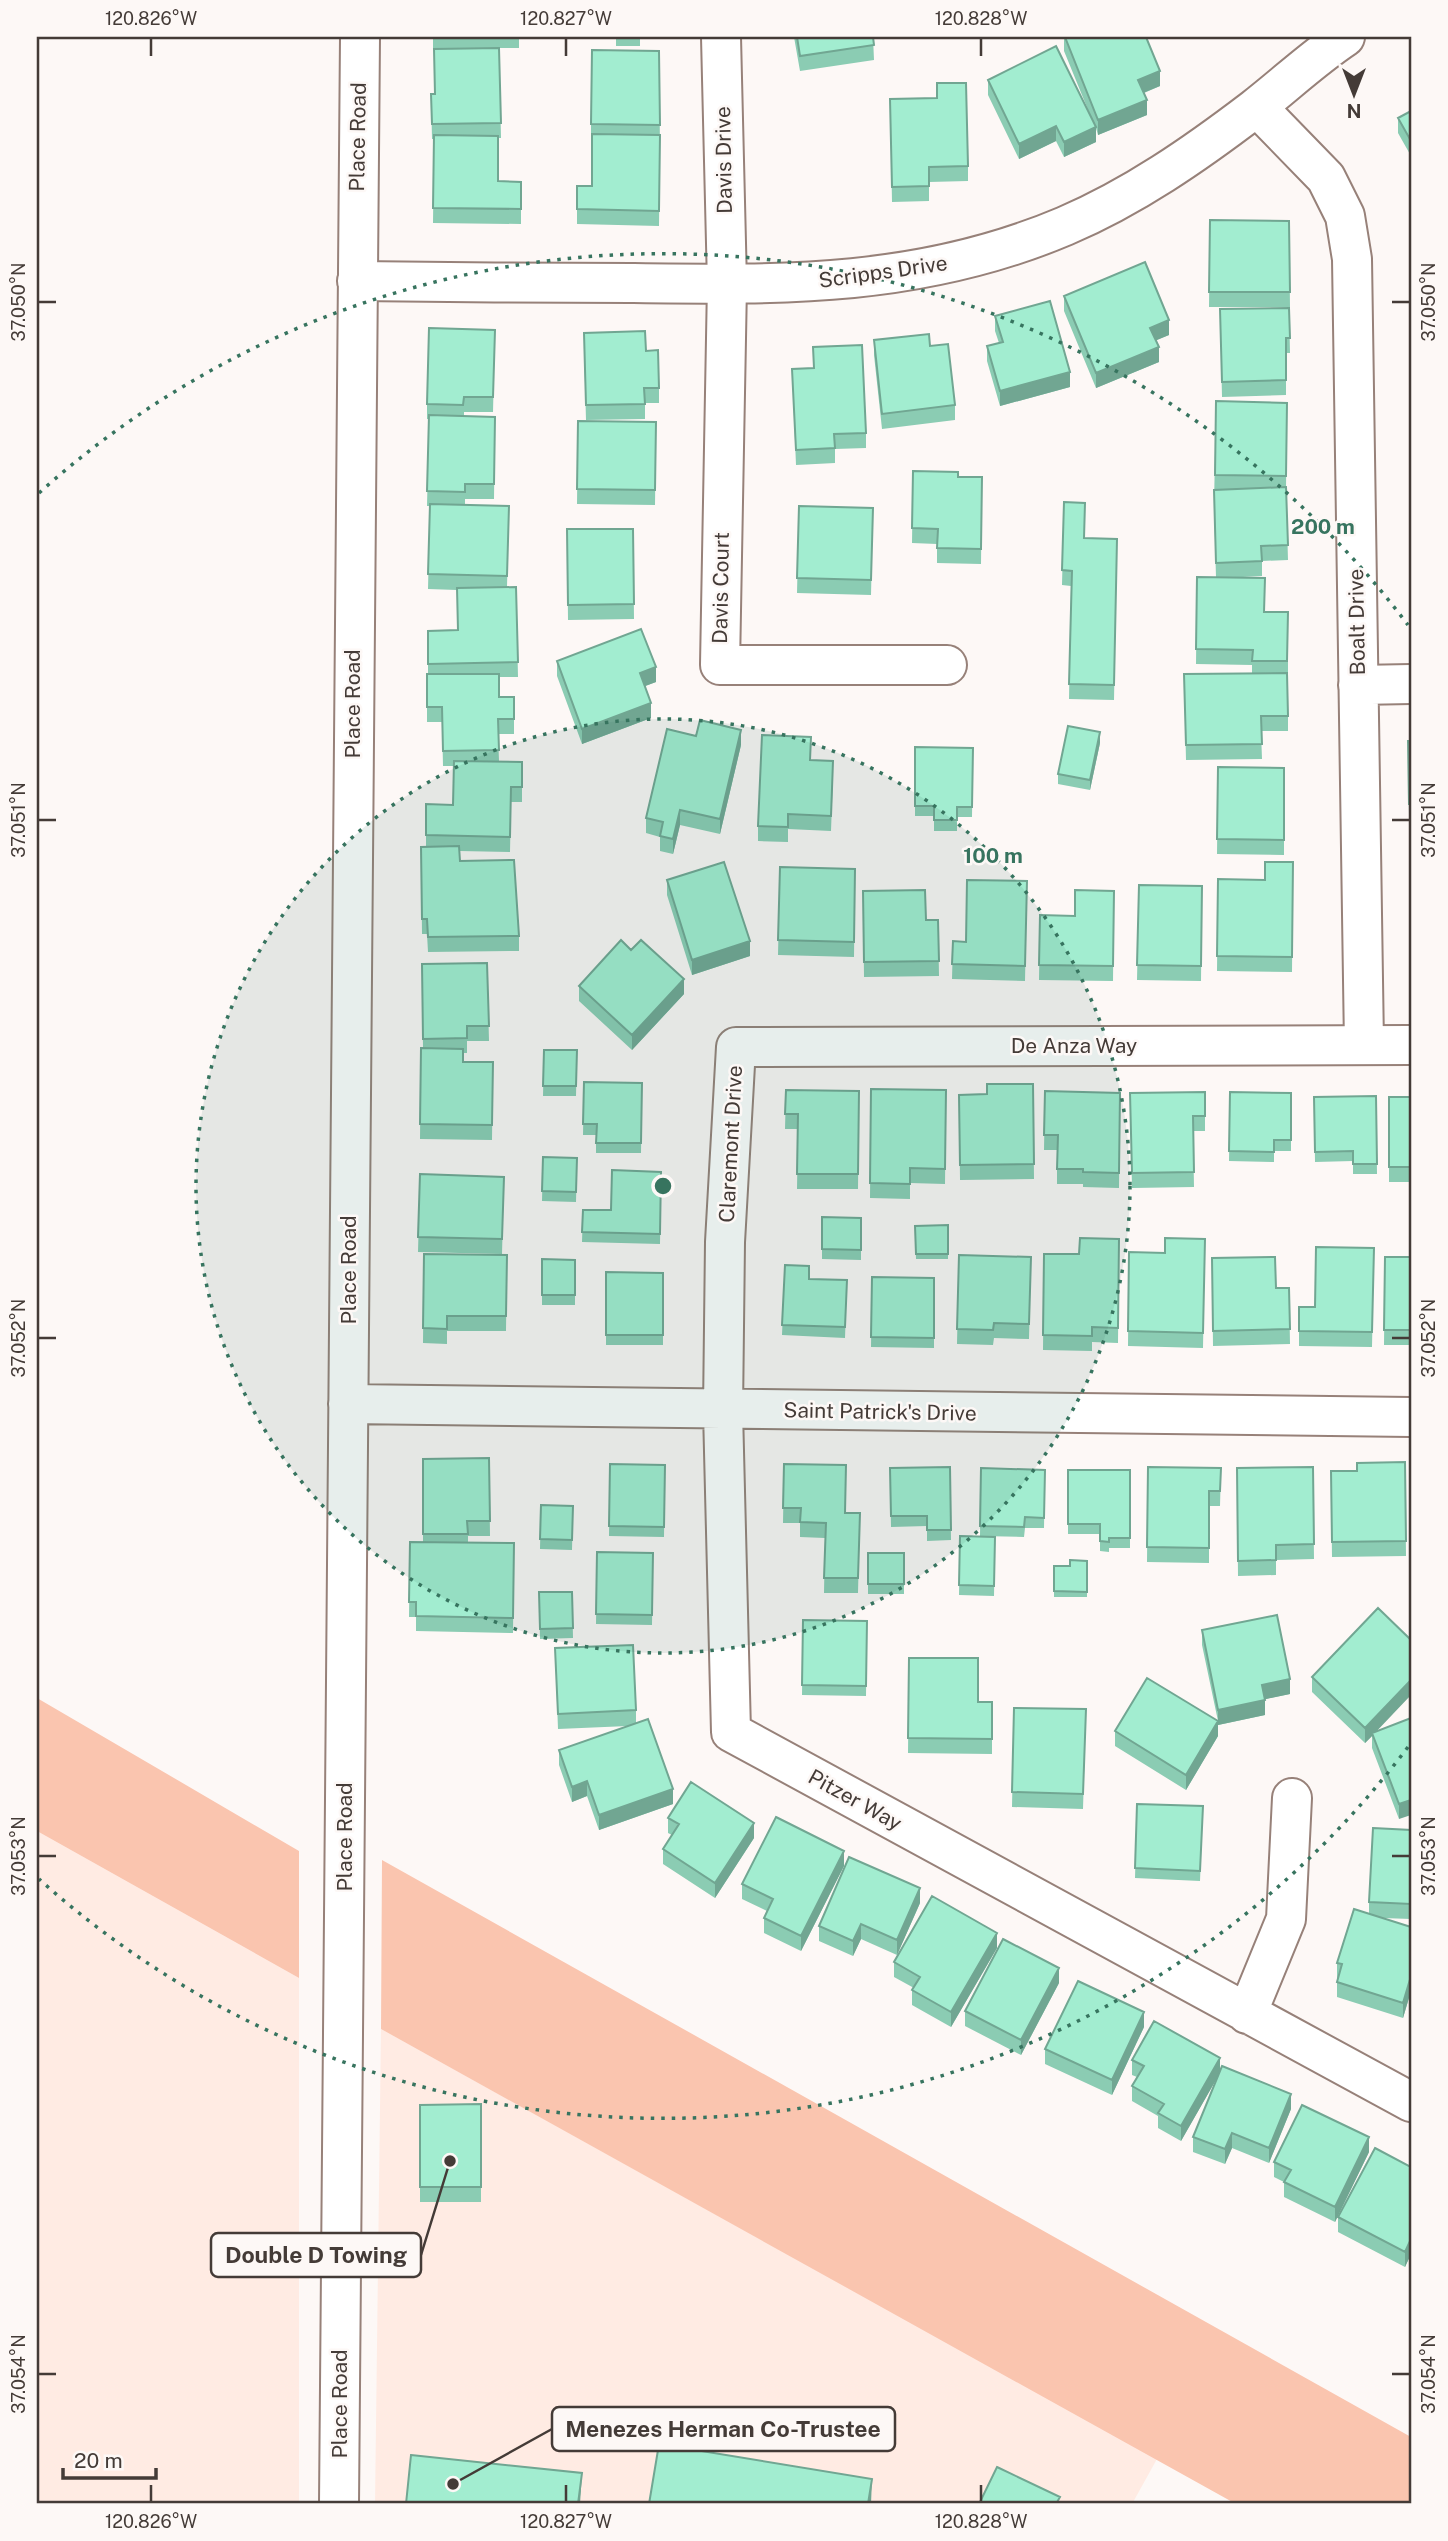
<svg xmlns="http://www.w3.org/2000/svg" width="1448" height="2541" font-family="'Public Sans',sans-serif">
<style>
.built{fill:#ffebe3}
.green{fill:#fac5af}
.lines{fill:none;stroke-linecap:round;stroke-linejoin:round}
.minor-casing{stroke:#978179;stroke-width:42}
.minor{stroke:#fff;stroke-width:38}
.wall{fill:#8bccb3}
.shaded-wall{fill:#71a692}
.building{fill:#a2edd0;stroke:#71a692;stroke-width:2}
.ticks{fill:none;stroke:#443b37;stroke-width:2.5}
.ring{fill:none;stroke:#37745f;stroke-width:3.5;stroke-dasharray:3.5 7}
.labels{text-anchor:middle;stroke-width:5;stroke-linejoin:round;paint-order:stroke}
.street-label{font-size:21px;fill:#443b37;stroke:#fdf8f6}
.centre{fill:#37745f;stroke:#fdf8f6;stroke-width:3.5}
.ring-label{font-size:21px;text-anchor:middle;font-weight:bold;fill:#37745f;stroke:#fdf8f6;stroke-width:5;stroke-linejoin:round;paint-order:stroke}
.leader{fill:none;stroke:#443b37;stroke-width:2.5}
.callout-dot{fill:#443b37;stroke:#fdf8f6;stroke-width:2.5}
.callout{fill:#fdf8f6;stroke:#443b37;stroke-width:2.5}
.callout-label{font-size:23px;text-anchor:middle;font-weight:bold;fill:#443b37}
.neatline{fill:none;stroke:#443b37;stroke-width:2.5}
.ticks-label{font-size:18px;text-anchor:middle;fill:#443b37}
</style>
<rect width="100%" height="100%" fill="#fdf8f6"/>
<!-- built -->
<path class="built" d="M37,1831L299,1978V2504H37Z
M381,2029L1157,2459L1132,2504H375Z"/>
<!-- green -->
<path class="green" d="M37,1698L299,1851V1978L37,1831Z
M382,1860L1411,2437V2504H1236L381,2029Z"/>
<g class="lines">
<defs>
<path id="minor" d="M721,37L727,284L720,665H947
M1257,107L1326,178L1345,216L1352,259L1364,1045
M357,281C449,282 540,283 632,283C785,285 921,287 1065,226C1133,197 1195,154 1254,109C1285,85 1312,59 1345,37
M1358,685L1411,684
M1411,1045L736,1047L725,1242L723,1411L731,1732L1411,2102
M348,1404L1411,1417
M1247,2014L1286,1919L1292,1798
M339,2504L360,37"/>
</defs>
<!-- minor casing -->
<use href="#minor" class="minor-casing"/>
<!-- minor -->
<use href="#minor" class="minor"/>
</g>
<!-- wall -->
<path class="wall" d="M433,37H519V48H433Z
M616,37H640V46H616Z
M794,37H873L874,60L800,71Z
M1064,37L1160,86L1144,93L1147,115L1098,135L1096,128V142L1064,157L1056,141L1019,159L988,95V80L1093,122L1064,51Z
M499,48L501,138H498V181L521,182V224L433,223L434,139H432L431,94H434Z
M659,51L660,150L659,226L577,224V186H592V139H591V124Z
M890,99L968,166V181L929,182V201L892,202Z
M1411,111V156L1398,133V118Z
M1210,220L1289,221L1290,307H1209Z
M1064,296L1169,335L1156,340L1159,362L1096,388L1064,311Z
M1289,308L1290,353H1286V395L1222,397L1220,309Z
M995,316L1070,387L1000,406L987,361V346L999,343L995,331Z
M495,330L493,412H464V416L495,417L494,499H465V505L509,506L507,587H516L518,677H499V697H514V734H498L499,761L522,762V802H511L510,852L459,851L460,861L519,936V951L428,952L427,934H422L421,847H426V804L453,805L454,766H443L442,722H427V674H428V631L457,630V590L428,589L430,506H427L429,419H427V404Z
M874,340L930,346L955,405V420L882,429L874,355Z
M813,347L866,433V448L835,449V463L796,465L792,369L813,368Z
M584,348L646,351L659,388V403H645V419L586,420Z
M1216,401L1287,403L1286,489L1288,560L1262,561V576L1224,578L1264,612H1288V731H1261L1262,759L1186,760L1184,674L1252,673V665L1196,664L1197,577H1216L1214,505Z
M578,421L656,422L655,505L577,504Z
M913,471L958,477H982L981,564L937,563V544L912,543Z
M1064,502L1084,538L1117,539L1114,700L1069,699L1071,586L1062,585Z
M799,506L873,508L871,595L797,593Z
M567,529H633L634,619L568,620Z
M557,661L656,682L645,686L651,718L582,744L557,676Z
M1408,741H1411V814L1409,815Z
M1100,743L1090,790L1058,784V774Z
M741,745L720,834L680,825L673,854L660,851V837L646,833V818Z
M915,747L973,748L972,817H957V831H934V816H915Z
M810,760L833,776L831,831L788,829V842L758,841V826Z
M1218,767L1284,768V855L1217,854Z
M1293,862L1292,972L1217,971L1218,879L1265,880Z
M780,867L855,869L854,957L778,955Z
M667,880L750,956L692,975L667,895Z
M1027,881L1025,981L952,979L953,941L966,942Z
M1139,885L1202,886L1201,981L1137,980Z
M863,891L926,920H938L939,976L864,977Z
M1114,891L1113,981L1039,980L1040,915L1075,916Z
M631,950L684,994L632,1050L579,1001V986Z
M487,963L489,1041H467V1053H463V1062H493L492,1140L420,1139L421,1048H423L422,964Z
M544,1050H577L576,1096H543Z
M584,1082L642,1083L641,1153H596V1135H583Z
M1033,1084L1034,1179L960,1180L959,1095L987,1094Z
M871,1089L946,1090L945,1184L910,1183V1199L870,1198Z
M786,1090L859,1091L858,1189H797L798,1129H785Z
M1045,1091L1120,1093L1119,1188L1083,1187V1184H1057V1150H1044Z
M1205,1092V1131H1193L1194,1187L1132,1188L1130,1093Z
M1230,1092L1291,1093V1151H1274V1162L1229,1161Z
M1376,1096L1377,1174H1353V1161L1315,1162L1314,1097Z
M1389,1097H1411V1182H1389Z
M543,1157L577,1158L576,1202L542,1201Z
M661,1172L660,1244L582,1242L583,1210H611Z
M420,1174L504,1177L502,1254L418,1252Z
M822,1217L861,1218V1260L822,1259Z
M948,1225V1259H916L915,1226Z
M1119,1239L1118,1343L1092,1342V1351L1043,1350L1044,1254H1079Z
M1205,1239L1203,1348L1128,1346L1129,1252L1165,1253Z
M1374,1248L1372,1347L1299,1346V1307H1315Z
M424,1254L507,1255L506,1331H447V1344L423,1343Z
M959,1255L1031,1257L1029,1339L994,1338L993,1345L957,1344Z
M1385,1257H1411V1345H1384Z
M1212,1258L1276,1288H1289L1290,1344L1213,1346Z
M542,1259L575,1260V1305H542Z
M785,1265L809,1279L847,1280L845,1338L782,1335Z
M606,1272L663,1273V1345H606Z
M872,1277L934,1278V1348L871,1347Z
M489,1458L490,1536H468V1543H514L513,1633L416,1631V1617H409L410,1542H423V1459Z
M1405,1462L1406,1556L1332,1557L1331,1471H1357Z
M610,1464L665,1465L664,1537L609,1536Z
M784,1464L845,1513H860L858,1593H824L825,1538L800,1537V1523H783Z
M950,1467L951,1540L927,1541V1526L891,1527L890,1468Z
M1148,1467L1221,1468L1220,1506H1209V1563L1147,1562Z
M1313,1467L1314,1559L1276,1560V1575L1238,1576L1237,1468Z
M981,1468L1045,1470L1044,1528H1025L1024,1537L980,1536Z
M1068,1470H1130V1548H1109V1552L1100,1551V1534H1068Z
M541,1505L573,1506L572,1550L540,1549Z
M960,1536L995,1537L994,1596L959,1595Z
M597,1552L653,1553L652,1625L596,1624Z
M868,1553H904V1594H868Z
M1087,1561V1597H1054V1566H1070Z
M539,1592H572L573,1638L540,1639Z
M803,1620L867,1621L866,1696L802,1695Z
M1202,1630L1290,1694L1265,1699V1715L1218,1725V1736L1186,1790L1115,1746V1731L1218,1721L1202,1645Z
M555,1648L636,1710V1723L673,1804L599,1830L587,1796L572,1802L559,1765V1750L628,1726L558,1729Z
M909,1658L978,1702H992V1754L908,1753Z
M1312,1677L1377,1731L1411,1718L1399,1819L1372,1748V1736L1365,1743L1312,1692Z
M1014,1708L1086,1709L1083,1809L1012,1807Z
M1137,1804L1203,1806L1200,1881L1135,1878Z
M668,1818L754,1838L715,1898L663,1864V1849L672,1835L668,1833Z
M1411,1830V1919L1382,1918L1411,1927V1991L1403,2018L1337,1997V1963L1369,1914V1902Z
M844,1866L801,1951L764,1933V1918L767,1911L742,1899V1884Z
M920,1903L897,1955L861,1939L853,1956L819,1941V1926Z
M997,1948L951,2027L912,2005V1990L914,1988L894,1977V1962Z
M1059,1983L1021,2055L965,2026V2011Z
M1144,2027L1112,2095L1045,2064V2049Z
M1132,2060L1220,2072L1291,2109L1269,2163L1232,2148L1225,2164L1193,2152V2137L1218,2076L1181,2141L1158,2128V2116L1132,2101V2086L1137,2077L1132,2075Z
M481,2104V2202H420V2105Z
M1369,2152L1335,2222L1284,2197V2182L1274,2177V2162Z
M1411,2167V2254L1405,2267L1338,2232V2217Z"/>
<!-- shaded-wall -->
<path class="shaded-wall" d="M1160,71V86L1138,95V80Z
M1147,100V115L1098,135V120Z
M1056,126V141L1019,159V144Z
M1096,127V142L1064,157V142Z
M1169,320V335L1150,343V328Z
M1159,347V362L1096,388V373Z
M1070,372V387L1000,406V391Z
M656,667V682L640,688V673Z
M651,703V718L582,744V729Z
M741,730V745L720,834V819Z
M1100,732V743L1090,790V780Z
M680,810V825L673,854V839Z
M750,941V956L692,975V960Z
M684,979V994L632,1050V1035Z
M1290,1679V1694L1262,1700V1685Z
M1411,1680V1695L1373,1735L1372,1733V1736L1365,1743V1728Z
M1265,1700V1715L1218,1725V1736L1186,1790V1775L1218,1721V1710Z
M587,1781V1796L572,1802V1787Z
M673,1789V1804L599,1830V1815Z
M1411,1800V1815L1399,1819V1804Z
M754,1823V1838L715,1898V1883Z
M844,1851V1866L801,1951V1936Z
M920,1888V1903L897,1955V1940Z
M861,1924V1939L853,1956V1941Z
M997,1933V1948L951,2027V2012Z
M1059,1968V1983L1021,2055V2040Z
M1411,1976V1991L1403,2018V2003Z
M1144,2012V2027L1112,2095V2080Z
M1220,2058V2073L1181,2141V2126Z
M1291,2094V2109L1269,2163V2148Z
M1232,2133V2148L1225,2164V2149Z
M1369,2137V2152L1335,2222V2207Z
M1411,2239V2254L1405,2267V2252Z
M582,2473L580,2504H578Z
M872,2479L871,2504H868Z"/>
<!-- building -->
<path class="building" d="M797,37H873L874,45L800,56Z
M1065,37H1146L1160,71L1138,80L1147,100L1098,120Z
M1056,46L1096,127L1064,142L1056,126L1019,144L988,80Z
M499,48L501,123L432,124L431,94H435L434,49Z
M592,50L659,51L660,125L591,124Z
M937,83H966L968,166L929,167V186L892,187L890,99L937,98Z
M1411,111V141L1398,118Z
M592,134L660,135L659,211L577,209V186H592Z
M434,135L498,136V181L521,182V209L433,208Z
M1210,220L1289,221L1290,292H1209Z
M1145,262L1169,320L1150,328L1159,347L1096,373L1064,296Z
M1050,301L1070,372L1000,391L987,346L1003,342L995,316Z
M1289,308L1290,338H1286V380L1222,382L1220,309Z
M429,328L495,330L493,397H464L463,405L427,404Z
M645,331L646,351L658,350L659,388H644L645,404L586,405L584,333Z
M929,334L930,346L948,344L955,405L882,414L874,340Z
M862,345L866,433L834,434L835,448L796,450L792,369L814,368L813,347Z
M1216,401L1287,403L1286,476L1215,475Z
M429,415L495,417L494,484H465V492L427,491Z
M578,421L656,422L655,490L577,489Z
M913,471L958,472V477H982L981,549L937,548L938,529L912,528Z
M1286,487L1288,545L1261,546L1262,561L1216,563L1214,490Z
M1064,502L1085,503L1084,538L1117,539L1114,685L1069,684L1072,571L1062,570Z
M430,504L509,506L507,576L428,574Z
M799,506L873,508L871,580L797,578Z
M567,529H633L634,604L568,605Z
M1197,577L1265,578L1264,612H1288L1287,661H1252L1253,650L1196,649Z
M516,587L518,662L428,664V631L458,630L457,588Z
M641,629L656,667L640,673L651,703L582,729L557,661Z
M1287,673L1288,716H1261L1262,744L1186,745L1184,674Z
M427,674H499V697H514V719H498L499,750L443,751L442,707H427Z
M700,720L741,730L720,819L680,810L673,839L660,836L663,822L646,818L667,729L696,736Z
M1068,726L1100,732L1090,780L1058,774Z
M762,735L811,737L810,760L833,761L831,816L788,814V827L758,826Z
M1408,741H1411V804H1409Z
M915,747L973,748L972,807H957V820H934V806H915Z
M454,761L522,762V787H511L510,837L426,835V804L453,805Z
M1218,767L1284,768V840L1217,839Z
M459,846L460,861L514,860L519,936L428,937L427,919H422L421,847Z
M724,862L750,941L692,960L667,880Z
M1265,862H1293L1292,957L1217,956L1218,879L1265,880Z
M780,867L855,869L854,942L778,940Z
M967,880L1027,881L1025,966L952,964L953,941L966,942Z
M1139,885L1202,886L1201,966L1137,965Z
M925,890L926,920H938L939,961L864,962L863,891Z
M1075,890L1114,891L1113,966L1039,965L1040,915L1075,916Z
M621,940L631,950L641,940L684,979L632,1035L579,986Z
M487,963L489,1026H467V1038L423,1039L422,964Z
M421,1048L463,1049V1062H493L492,1125L420,1124Z
M544,1050H577L576,1086H543Z
M584,1082L642,1083L641,1143H596L597,1124H583Z
M987,1084H1033L1034,1164L960,1165L959,1095L987,1094Z
M871,1089L946,1090L945,1169L910,1168V1184L870,1183Z
M786,1090L859,1091L858,1174H797L798,1114H785Z
M1045,1091L1120,1093L1119,1173L1083,1172V1169H1057L1058,1135H1044Z
M1205,1092V1116H1193L1194,1172L1132,1173L1130,1093Z
M1230,1092L1291,1093V1140H1274V1152L1229,1151Z
M1376,1096L1377,1164H1353V1151L1315,1152L1314,1097Z
M1389,1097H1411V1167H1389Z
M543,1157L577,1158L576,1192L542,1191Z
M612,1170L661,1172L660,1234L582,1232L583,1210H611Z
M420,1174L504,1177L502,1239L418,1237Z
M822,1217L861,1218V1250L822,1249Z
M948,1225V1254H916L915,1226Z
M1080,1238L1119,1239L1118,1328L1092,1327V1336L1043,1335L1044,1254H1079Z
M1165,1238L1205,1239L1203,1333L1128,1331L1129,1252L1165,1253Z
M1316,1247L1374,1248L1372,1332L1299,1331V1307H1315Z
M424,1254L507,1255L506,1316H447V1329L423,1328Z
M959,1255L1031,1257L1029,1324L994,1323L993,1330L957,1329Z
M1275,1257L1276,1288H1289L1290,1329L1213,1331L1212,1258Z
M1385,1257H1411V1330H1384Z
M542,1259L575,1260V1295H542Z
M785,1265L809,1266V1279L847,1280L845,1327L782,1325Z
M606,1272L663,1273V1335H606Z
M872,1277L934,1278V1338L871,1337Z
M489,1458L490,1521H467L468,1534H423V1459Z
M1405,1462L1406,1541L1332,1542L1331,1471H1357V1463Z
M610,1464L665,1465L664,1527L609,1526Z
M784,1464L846,1465L845,1513H860L858,1578H824L826,1523L800,1522L801,1508H783Z
M950,1467L951,1530H927V1516H891L890,1468Z
M1148,1467L1221,1468L1220,1491H1209V1548L1147,1547Z
M1313,1467L1314,1544L1276,1545V1560L1238,1561L1237,1468Z
M981,1468L1045,1470L1044,1518L1025,1517L1024,1527L980,1526Z
M1068,1470H1130V1538H1109V1542L1100,1541V1524H1068Z
M541,1505L573,1506L572,1540L540,1539Z
M960,1536L995,1537L994,1586L959,1585Z
M410,1542L514,1543L513,1618L416,1616V1602H409Z
M597,1552L653,1553L652,1615L596,1614Z
M868,1553H904V1584H868Z
M1070,1560L1087,1561V1592L1054,1591V1566H1070Z
M539,1592H572L573,1628L540,1629Z
M1378,1608L1411,1640V1680L1365,1728L1312,1677Z
M1277,1615L1290,1679L1262,1685L1265,1700L1218,1710L1202,1630Z
M803,1620L867,1621L866,1686L802,1685Z
M633,1645L636,1710L558,1714L555,1648Z
M909,1658H978V1702H992V1739L908,1738Z
M1147,1678L1218,1721L1186,1775L1115,1731Z
M1014,1708L1086,1709L1083,1794L1012,1792Z
M1411,1718V1800L1399,1804L1372,1733Z
M648,1719L673,1789L599,1815L587,1781L572,1787L559,1750Z
M691,1782L754,1823L715,1883L663,1849L679,1824L668,1818Z
M1137,1804L1203,1806L1200,1871L1135,1868Z
M776,1817L844,1851L801,1936L764,1918L773,1899L742,1884Z
M1373,1828L1411,1830V1904L1369,1902Z
M849,1857L920,1888L897,1940L861,1924L853,1941L819,1926Z
M932,1896L997,1933L951,2012L912,1990L920,1977L894,1962Z
M1354,1909L1411,1927V1976L1403,2003L1337,1982L1342,1964L1337,1963Z
M1003,1939L1059,1968L1021,2040L965,2011Z
M1078,1981L1144,2012L1112,2080L1045,2049Z
M1154,2021L1220,2058L1181,2126L1158,2113L1164,2104L1132,2086L1144,2066L1132,2060Z
M1222,2066L1291,2094L1269,2148L1232,2133L1225,2149L1193,2137Z
M481,2104V2187H420V2105Z
M1302,2105L1369,2137L1335,2207L1284,2182L1291,2170L1274,2162Z
M1375,2148L1411,2167V2239L1405,2252L1338,2217Z
M659,2444L872,2479L868,2504H649Z
M411,2455L582,2473L578,2504H406Z
M997,2467L1060,2497L1056,2504H979Z"/>
<!-- ticks -->
<path class="ticks" d="M151,38V56M566,38V56M981,38V56M38,302H56M1392,302H1410M38,820H56M1392,820H1410M38,1338H56M1392,1338H1410M38,1856H56M1392,1856H1410M38,2374H56M1392,2374H1410M151,2485V2502M566,2485V2502M981,2485V2502"/>
<!-- distance rings -->
<circle cx="663" cy="1186" r="467" fill="#37745f" fill-opacity=".12"/>
<g class="ring">
<circle cx="663" cy="1186" r="467"/>
<path d="M1408 1747A933 933 0 0 1 39 1879M39 493A933 933 0 0 1 1408 625"/>
</g>
<g class="labels">
<!-- street labels -->
<g class="street-label">
<text transform="translate(358 137) rotate(-89)" y="7">Place Road</text>
<text transform="translate(724 160) rotate(-91)" y="7">Davis Drive</text>
<text transform="translate(883 272) rotate(-8)" y="7">Scripps Drive</text>
<text transform="translate(721 588) rotate(-89)" y="7">Davis Court</text>
<text transform="translate(1357 622) rotate(-91)" y="7">Boalt Drive</text>
<text transform="translate(353 704) rotate(-90)" y="7">Place Road</text>
<text x="1074" y="1053">De Anza Way</text>
<text transform="translate(731 1144) rotate(-87)" y="7">Claremont Drive</text>
<text transform="translate(349 1270) rotate(-90)" y="7">Place Road</text>
<text transform="translate(880 1412) rotate(1)" y="7">Saint Patrick's Drive</text>
<text transform="translate(855 1800) rotate(29)" y="7">Pitzer Way</text>
<text transform="translate(345 1837) rotate(-90)" y="7">Place Road</text>
<text transform="translate(340 2404) rotate(-90)" y="7">Place Road</text>
</g>
</g>
<circle cx="663" cy="1186" r="10" class="centre"/>
<g class="ring-label">
<text x="1323" y="534">200 m</text>
<text x="993" y="863">100 m</text>
</g>
<!-- callouts -->
<path class="leader" d="M450 2161L421 2255M453 2484L552 2429"/>
<g class="callout-dot">
<circle cx="450" cy="2161" r="7"/>
<circle cx="453" cy="2484" r="7"/>
</g>
<g class="callout">
<rect x="211" y="2233" width="210" height="44" rx="7"/>
<rect x="552" y="2407" width="343" height="44" rx="7"/>
</g>
<g class="callout-label">
<text x="316" y="2263">Double D Towing</text>
<text x="723" y="2437">Menezes Herman Co-Trustee</text>
</g>
<!-- border -->
<rect width="1448" height="2541" fill="none" stroke="#fdf8f6" stroke-width="77"/>
<!-- north arrow -->
<g transform="translate(1354 94) rotate(180)" stroke="#fdf8f6" stroke-width="5" paint-order="stroke">
<path d="M0-5L12 26L0 18L-12 26Z" fill="#443b37"/>
<text y="-10" font-size="19" font-weight="bold" text-anchor="middle" fill="#443b37">N</text>
</g>
<!-- scale -->
<path d="M63 2468v10h93v-10" fill="none" stroke="#443b37" stroke-width="3.5"/>
<text x="74" y="2468" font-size="21" fill="#443b37" stroke="#fdf8f6" stroke-width="5" paint-order="stroke">20 m</text>
<rect x="38" y="38" width="1372" height="2464" class="neatline"/>
<g class="ticks-label">
<text x="151" y="25">120.826°W</text>
<text x="566" y="25">120.827°W</text>
<text x="981" y="25">120.828°W</text>
<text transform="translate(1429 302) rotate(-90)" y="6">37.050°N</text>
<text transform="translate(19 302) rotate(-90)" y="6">37.050°N</text>
<text transform="translate(1429 820) rotate(-90)" y="6">37.051°N</text>
<text transform="translate(19 820) rotate(-90)" y="6">37.051°N</text>
<text transform="translate(19 1338) rotate(-90)" y="6">37.052°N</text>
<text transform="translate(1429 1338) rotate(-90)" y="6">37.052°N</text>
<text transform="translate(19 1856) rotate(-90)" y="6">37.053°N</text>
<text transform="translate(1429 1856) rotate(-90)" y="6">37.053°N</text>
<text transform="translate(19 2374) rotate(-90)" y="6">37.054°N</text>
<text transform="translate(1429 2374) rotate(-90)" y="6">37.054°N</text>
<text x="151" y="2528">120.826°W</text>
<text x="566" y="2528">120.827°W</text>
<text x="981" y="2528">120.828°W</text>
</g>
</svg>
